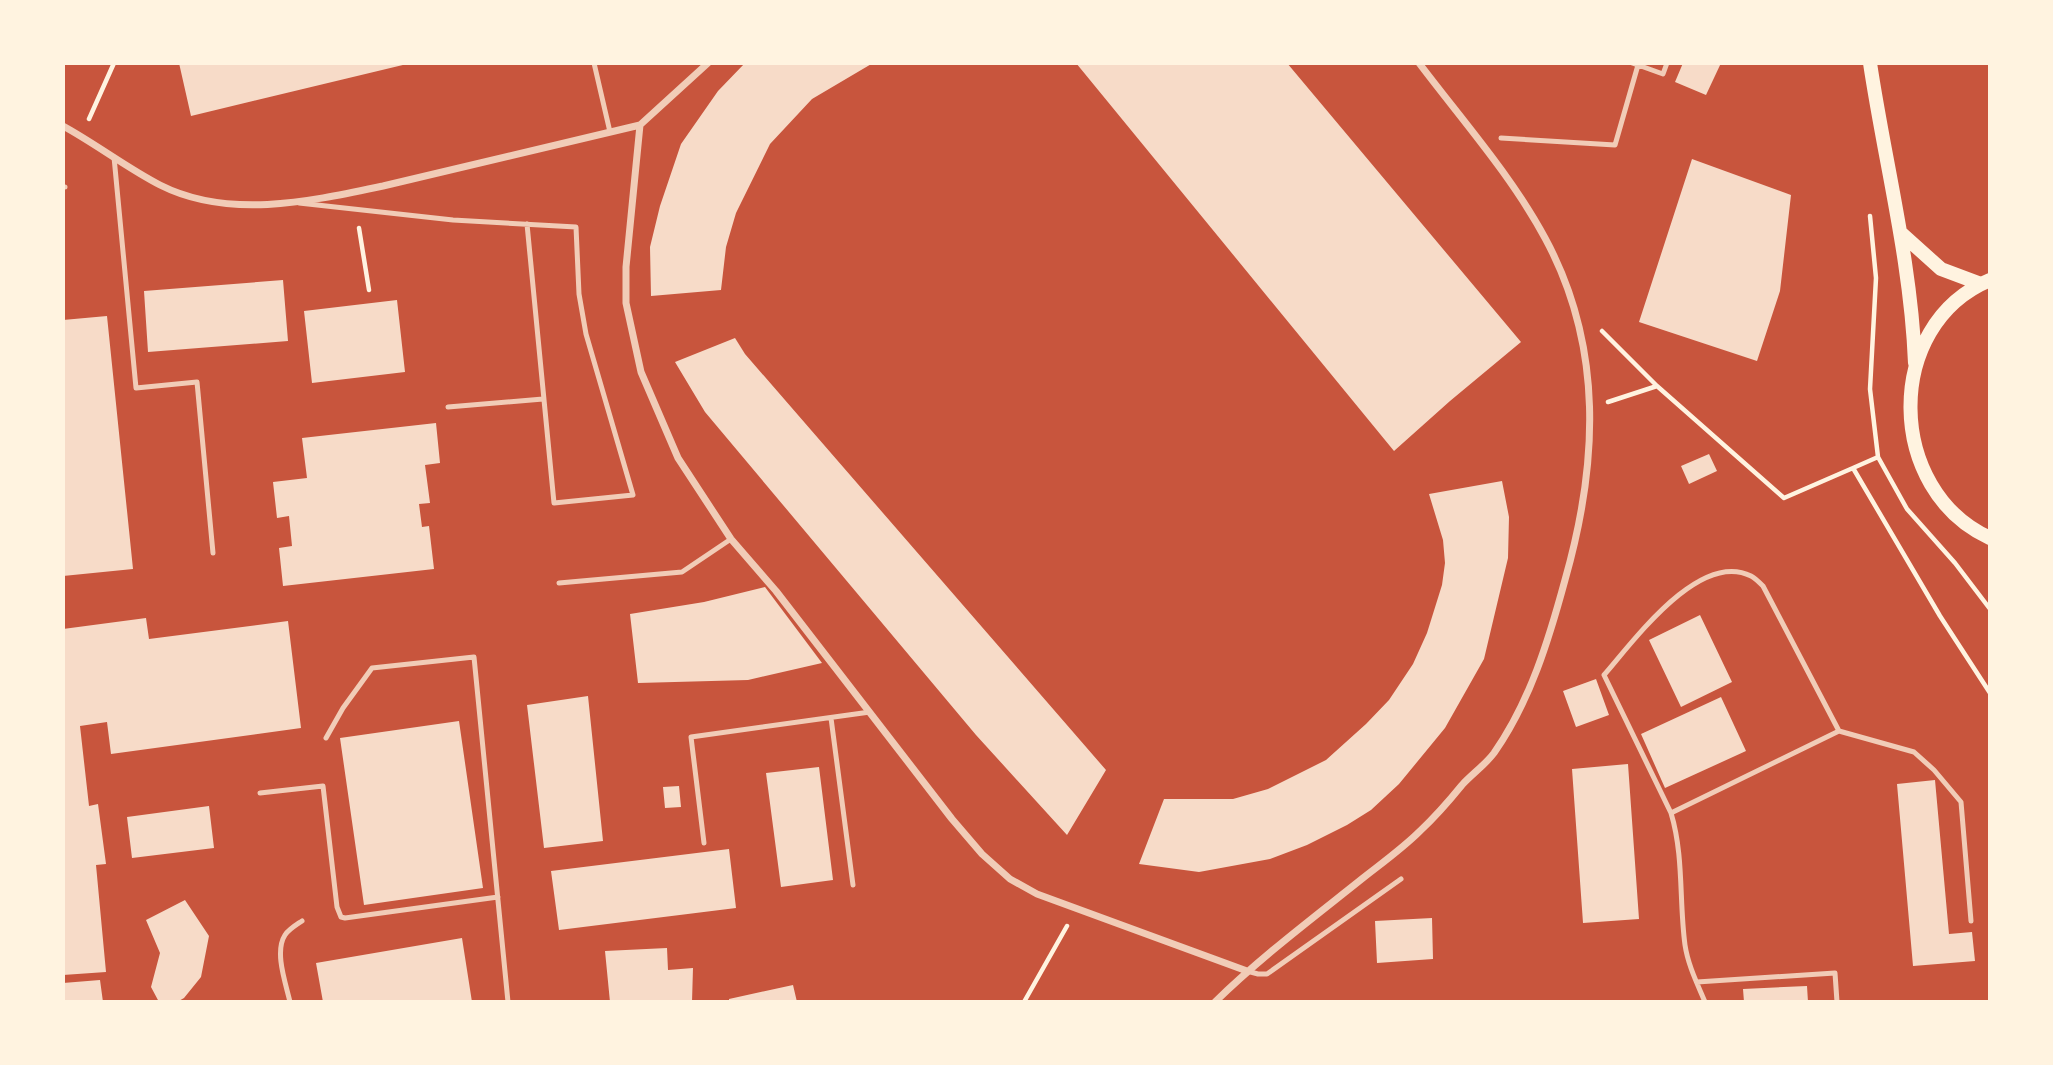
<svg xmlns="http://www.w3.org/2000/svg" width="2053" height="1065" font-family="Jost,sans-serif">
<style>
.building{fill:#f7dbc8}
.lines{fill:none;stroke-linecap:round;stroke-linejoin:round}
.path{stroke:#fff3e0;stroke-width:4.5}
.service{stroke:#f1ccb7;stroke-width:5}
.minor{stroke:#f1ccb7;stroke-width:7}
.secondary{stroke:#fff3e0;stroke-width:14}
</style>
<rect width="100%" height="100%" fill="#c8553d"/>
<!-- building -->
<path class="building" d="M179,63H407V64L191,116Z
M745,63H873L812,99L770,144L736,213L726,247L721,290L651,296L650,247L660,206L681,144L718,91Z
M1076,63H1287L1521,342L1450,401L1394,451Z
M1683,63H1721L1706,95L1675,82Z
M1692,159L1791,195L1780,291L1757,361L1639,322Z
M283,280L288,341L148,352L144,291Z
M397,300L405,372L312,383L304,311Z
M107,316L133,569L63,576V320Z
M735,338L745,354L1106,770L1067,835L976,735L705,412L675,362Z
M436,423L440,463L425,465L430,503L419,504L422,527L429,526L434,569L283,586L279,548L292,546L289,516L277,518L273,482L307,478L302,438Z
M1709,454L1717,471L1689,484L1681,466Z
M1502,481L1509,517L1508,558L1484,659L1445,728L1399,784L1371,810L1347,825L1307,845L1270,859L1199,872L1139,864L1164,799H1233L1268,789L1326,760L1366,724L1389,700L1413,664L1427,633L1442,585L1445,563L1443,540L1429,494Z
M765,587L822,663L748,680L638,683L630,614L704,602Z
M1700,615L1732,682L1681,707L1649,640Z
M146,618L149,639L288,621L301,728L111,754L107,722L80,726L89,806L98,804L106,864L96,865L106,972L63,975V629Z
M1596,679L1609,715L1576,727L1563,691Z
M588,696L603,841L544,848L527,705Z
M1721,697L1746,751L1665,788L1641,734Z
M459,721L483,888L364,905L340,738Z
M1628,764L1639,919L1583,923L1572,769Z
M819,767L833,880L781,887L766,773Z
M1935,780L1949,934L1972,932L1975,961L1913,966L1897,784Z
M679,786L681,807L665,808L663,787Z
M209,806L214,848L132,858L127,817Z
M729,849L736,908L559,930L551,871Z
M185,900L209,936L201,977L184,998L177,1002H159L151,987L160,953L146,920Z
M1432,918L1433,959L1377,963L1375,921Z
M462,938L472,1002H323L316,963Z
M667,948L668,970L693,968L692,1002H610L605,951Z
M100,980L103,1002H63V983Z
M793,985L797,1002H729V999Z
M1807,986L1808,1002H1744L1743,989Z"/>
<g class="lines">
<!-- path -->
<path class="path" d="M89,119L114,63
M1870,216L1876,278L1870,389L1878,457L1907,509L1955,563L1990,609
M359,228L369,290
M1602,331L1657,386L1784,498L1853,468
M1608,402L1657,386
M1878,457L1853,468L1940,616L1990,693
M1024,1002L1067,926"/>
<!-- service -->
<path class="service" d="M594,63L610,132
M1638,65L1663,74L1667,63
M1501,138L1615,145L1638,65L1632,63
M114,157L136,388L197,382L213,553
M63,187H65
M299,203L453,220L576,227L579,294L586,334L633,495L554,503L527,224
M448,407L543,399
M559,583L682,572L731,539
M831,718L853,885
M326,738L343,708L372,668L474,657L508,1002
M260,793L323,786L337,907L341,917L345,918L498,897
M1671,813L1604,675C1633,642 1699,550 1751,576C1755,578 1760,583 1763,586L1839,731
M704,843L691,737L870,712
M1247,971L1258,974H1267L1401,879
M1697,982L1835,973L1837,1002
M290,1002C286,984 274,952 285,935C289,929 296,925 302,921
M1705,1002C1697,983 1688,965 1685,945C1679,901 1684,856 1671,813L1839,731L1914,752L1934,770L1961,802L1971,921"/>
<!-- minor -->
<path class="minor" d="M640,125L626,267V303L641,372L678,458L731,539L776,591L952,819L982,854L1010,879L1037,894L1247,971
M640,125L708,63
M63,126C96,144 127,168 160,185C229,220 312,201 383,186L640,125
M1215,1002C1261,957 1313,918 1363,878C1382,863 1403,848 1420,831C1435,817 1449,801 1462,785C1472,774 1485,765 1494,753C1530,702 1549,639 1565,580C1598,464 1604,347 1545,238C1511,175 1462,120 1419,63"/>
<!-- secondary -->
<path class="secondary" d="M1870,63C1885,163 1911,261 1915,363
M1902,234L1941,269L1981,284
M1990,280C1882,325 1886,491 1990,538"/>
</g>
<!-- border -->
<rect width="2053" height="1065" fill="none" stroke="#fff3e0" stroke-width="130"/>
</svg>
